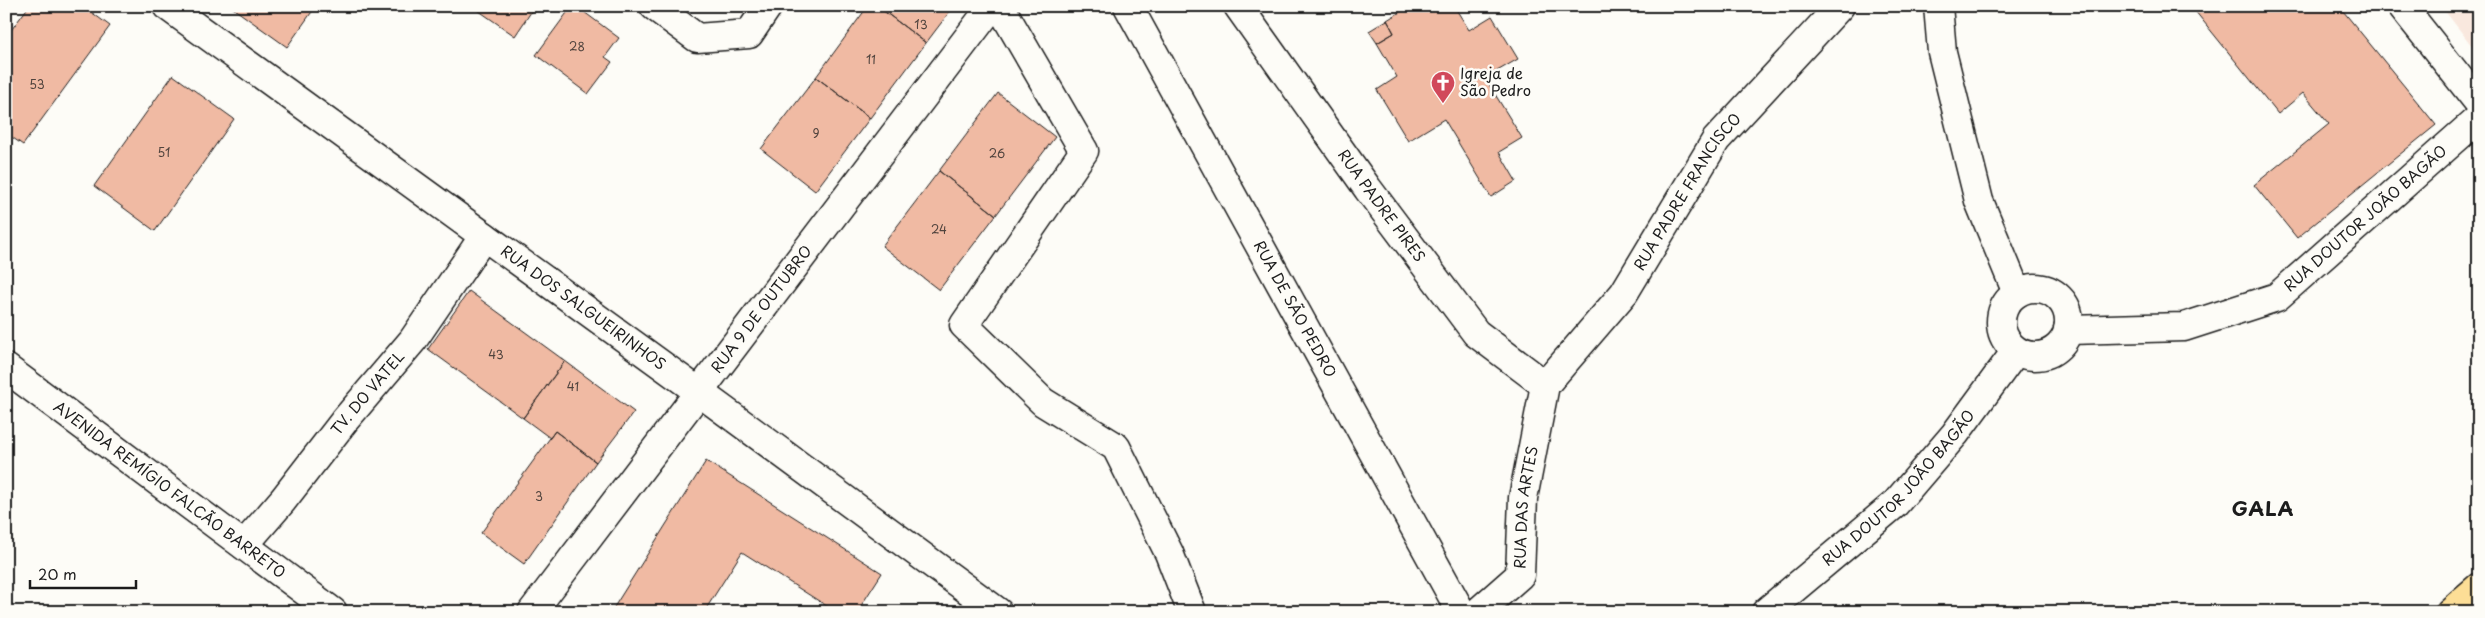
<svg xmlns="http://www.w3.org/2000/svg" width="2485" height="618" font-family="'Playpen Sans',sans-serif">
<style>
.built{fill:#f9e8de}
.building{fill:#f0baa3;stroke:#1c1c1c}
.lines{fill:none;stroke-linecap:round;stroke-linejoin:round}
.minor-casing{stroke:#1c1c1c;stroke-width:31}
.major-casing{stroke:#1c1c1c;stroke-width:31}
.minor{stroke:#fdfcf7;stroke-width:28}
.major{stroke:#fdde96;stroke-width:28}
.labels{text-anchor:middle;stroke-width:5;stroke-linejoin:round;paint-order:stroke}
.number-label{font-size:12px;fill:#51443e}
.poi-label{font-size:15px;fill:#1c1c1c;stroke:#fdfcf7;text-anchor:start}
.street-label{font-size:15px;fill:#1c1c1c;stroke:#fdfcf7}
.district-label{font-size:20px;font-weight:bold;letter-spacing:1px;fill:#1c1c1c;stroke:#fdfcf7}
</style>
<rect width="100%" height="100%" fill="#fdfcf7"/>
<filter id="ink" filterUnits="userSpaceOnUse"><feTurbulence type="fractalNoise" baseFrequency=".02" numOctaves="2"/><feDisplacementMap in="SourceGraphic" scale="10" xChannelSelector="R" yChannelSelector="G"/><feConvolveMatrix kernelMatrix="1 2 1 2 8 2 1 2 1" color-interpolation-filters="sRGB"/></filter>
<g filter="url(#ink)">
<!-- built -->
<path class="built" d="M2441,6H2479V48L2476,51Z"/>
<!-- building -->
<path class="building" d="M29,6H83L110,26L23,145L6,133V37Z
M230,6H316L287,47Z
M472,6H535L515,36Z
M572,6H576L619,38L605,57L612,62L588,94L536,55Z
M868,6H877L926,43L870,118L816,77Z
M877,6H954L926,43Z
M1410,6H1454L1469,30L1492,16L1518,59L1485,78L1522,138L1499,152L1516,181L1491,197L1444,119L1408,141L1377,90L1397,77L1377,43L1394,33L1387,20Z
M2191,6H2339L2436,125L2297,238L2254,185L2329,124L2303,93L2278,114Z
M1387,20L1394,33L1377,43L1369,31Z
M173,75L234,119L155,231L94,186Z
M816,77L870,118L815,191L761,149Z
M998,93L1055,137L996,215L939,171Z
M939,171L996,215L939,290L882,246Z
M469,291L565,361L523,418L428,349Z
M565,361L634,412L596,462L555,431L550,438L523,418Z
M555,431L596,462L524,564L481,533Z
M706,461L882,573L857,612H836L742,552L704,612H611Z"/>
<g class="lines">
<defs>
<g id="minor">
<path id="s1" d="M167,6L699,392L998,612"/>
<path d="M654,6L697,38L749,34L768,6"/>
<path d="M1000,6L1084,151L964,325L1043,402L1116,447L1169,553L1192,612"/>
<path id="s2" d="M1128,6L1461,612"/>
<path id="s3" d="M1238,6L1368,189L1476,333L1545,385"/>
<path d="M1938,6L1942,52L1979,201L2017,293"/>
<path d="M2402,6L2479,103"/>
<circle cx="2035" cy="322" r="34"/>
<path id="s4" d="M2068,330L2184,327L2277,297L2479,118"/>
<path id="s5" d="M6,368L333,612"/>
<path id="s6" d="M244,545L283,500L345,420L413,340L484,236"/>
<path id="s7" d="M532,612L992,6"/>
<path id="s8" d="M1478,612L1520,575L1523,498L1545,385L1624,293L1716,140L1840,6"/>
<path id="s9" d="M1766,612L1895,504L1955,434L2016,351"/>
</g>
<path id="major" d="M2450,612L2479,587"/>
</defs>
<!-- minor casing -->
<use href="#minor" class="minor-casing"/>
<!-- major casing -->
<use href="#major" class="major-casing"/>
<!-- minor -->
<use href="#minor" class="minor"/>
<!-- major -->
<use href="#major" class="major"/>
</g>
</g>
<!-- icons -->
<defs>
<symbol id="church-pin" viewBox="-11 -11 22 30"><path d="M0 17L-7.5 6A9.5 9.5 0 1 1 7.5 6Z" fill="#d1495b" stroke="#fdfcf7"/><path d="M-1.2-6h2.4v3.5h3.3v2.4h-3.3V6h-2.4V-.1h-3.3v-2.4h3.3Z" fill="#fff"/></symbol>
</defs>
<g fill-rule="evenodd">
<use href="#church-pin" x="1429" y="69" width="28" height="38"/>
</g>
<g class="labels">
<!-- number labels -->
<g class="number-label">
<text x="921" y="29">13</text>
<text x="577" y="51">28</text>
<text x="871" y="64">11</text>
<text x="37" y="89">53</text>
<text x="816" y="138">9</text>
<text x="164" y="157">51</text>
<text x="997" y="158">26</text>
<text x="939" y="234">24</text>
<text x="496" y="359">43</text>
<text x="573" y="391">41</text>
<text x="539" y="501">3</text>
</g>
<!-- poi labels -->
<g class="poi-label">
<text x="1460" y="79">Igreja de<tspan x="1460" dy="17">São Pedro</tspan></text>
</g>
<!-- street labels -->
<g class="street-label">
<text dy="5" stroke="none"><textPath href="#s8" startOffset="489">RUA PADRE FRANCISCO</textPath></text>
<text dy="5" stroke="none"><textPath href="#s3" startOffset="246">RUA PADRE PIRES</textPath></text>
<text dy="5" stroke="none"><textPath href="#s4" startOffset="332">RUA DOUTOR JOÃO BAGÃO</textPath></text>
<text dy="5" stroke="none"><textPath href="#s1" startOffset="514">RUA DOS SALGUEIRINHOS</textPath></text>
<text dy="5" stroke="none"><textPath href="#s7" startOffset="380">RUA 9 DE OUTUBRO</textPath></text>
<text dy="5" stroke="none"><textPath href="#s2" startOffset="346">RUA DE SÃO PEDRO</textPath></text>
<text dy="5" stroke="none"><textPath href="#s6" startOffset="196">TV. DO VATEL</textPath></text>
<text dy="5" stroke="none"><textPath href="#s9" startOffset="182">RUA DOUTOR JOÃO BAGÃO</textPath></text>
<text dy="5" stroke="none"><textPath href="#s5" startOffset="204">AVENIDA REMÍGIO FALCÃO BARRETO</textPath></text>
<text dy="5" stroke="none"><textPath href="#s8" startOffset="124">RUA DAS ARTES</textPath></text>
</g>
<!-- district labels -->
<g class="district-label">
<text x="2263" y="516">GALA</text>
</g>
</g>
<!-- margin -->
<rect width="2485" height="618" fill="none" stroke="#fdfcf7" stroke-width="25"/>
<rect x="12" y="12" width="2460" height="593" fill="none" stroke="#1c1c1c" stroke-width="2" filter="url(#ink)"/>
<!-- scale -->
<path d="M30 580v8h106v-8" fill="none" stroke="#1c1c1c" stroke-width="2.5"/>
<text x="38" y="580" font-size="15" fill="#1c1c1c" stroke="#fdfcf7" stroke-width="4" paint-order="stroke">20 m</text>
</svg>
